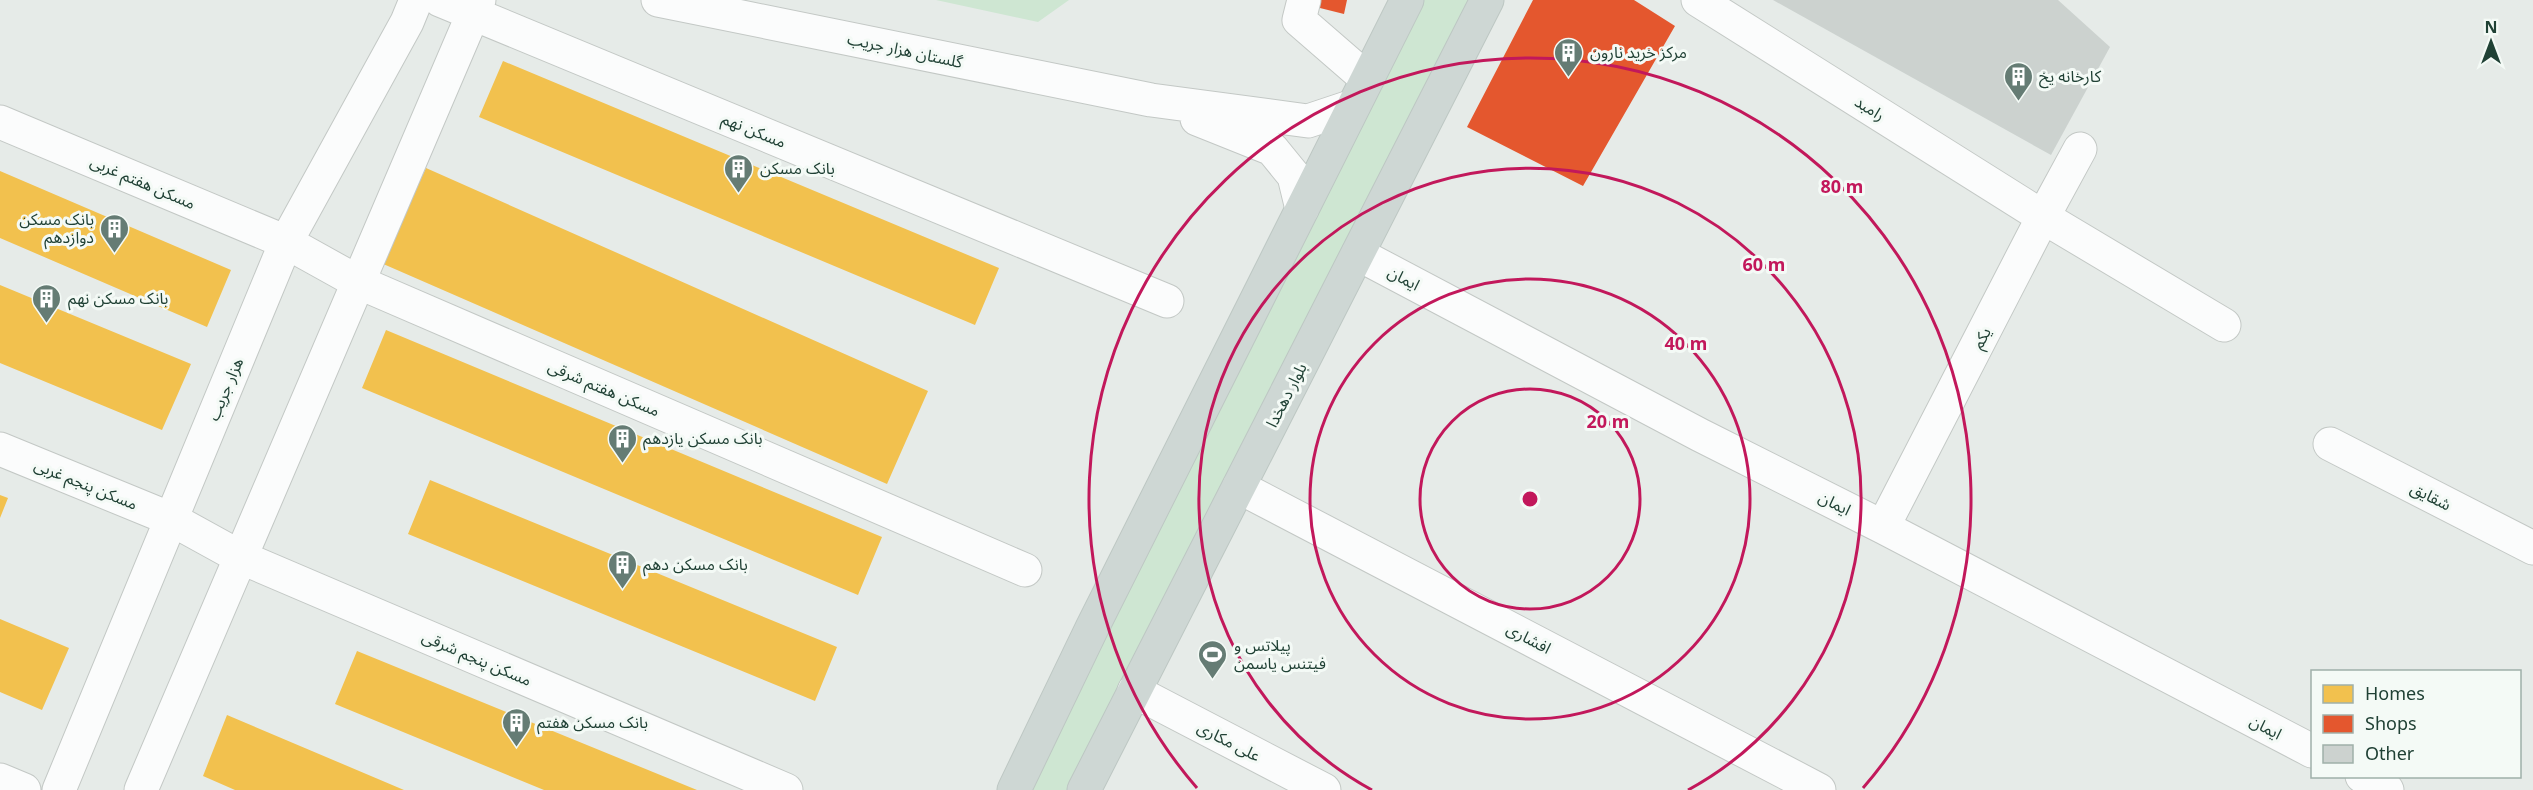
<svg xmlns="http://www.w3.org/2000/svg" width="2533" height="790" font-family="'Noto Sans','Noto Sans Arabic',sans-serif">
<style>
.green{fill:#cee6d2}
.homes{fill:#f2c14e}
.shops{fill:#e4572e}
.building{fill:#ccd2cf}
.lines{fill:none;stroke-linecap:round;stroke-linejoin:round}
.minor-casing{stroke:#c3c8c5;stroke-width:35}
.major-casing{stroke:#bdc7c3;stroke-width:35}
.minor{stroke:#fbfcfc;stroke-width:33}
.major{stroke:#ced7d4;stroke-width:33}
.ring{fill:none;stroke:#c2185b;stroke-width:3}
.labels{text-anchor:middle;stroke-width:6;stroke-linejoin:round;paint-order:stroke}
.street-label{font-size:16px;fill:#204135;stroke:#f4faf6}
.poi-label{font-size:16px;fill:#204135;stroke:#f4faf6;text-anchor:start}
.centre{fill:#c2185b;stroke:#f4faf6;stroke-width:3}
.ring-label{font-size:18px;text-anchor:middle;font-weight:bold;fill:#c2185b;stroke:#f4faf6;stroke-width:6;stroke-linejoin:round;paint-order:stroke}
</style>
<rect width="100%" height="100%" fill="#e6ebe8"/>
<!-- green -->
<path class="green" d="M936,0H1069L1038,22Z
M1407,0H1487L1084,790H1010Z"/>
<!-- homes -->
<path class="homes" d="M503,61L999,268L975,325L479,117Z
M426,168L928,391L887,484L381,263Z
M0,171L231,270L207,327L0,238Z
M0,285L191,364L162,430L0,363Z
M386,330L882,537L858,595L362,388Z
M430,480L837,647L815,701L408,534Z
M0,495L8,498L0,518Z
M0,619L69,648L42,710L0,692Z
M357,651L697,790H544L335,704Z
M227,715L404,790H235L203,776Z"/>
<!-- shops -->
<path class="shops" d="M1288,0H1347L1344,14Z
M1533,0H1634L1675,26L1583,186L1467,127Z"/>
<!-- building -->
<path class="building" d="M1773,0H2058L2110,47L2051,155Z"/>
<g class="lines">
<defs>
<path id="minor" d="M440,0L1167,301
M658,0L1151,100L1308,121L1353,106
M1304,0L1299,20L1367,79
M1698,0L2043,217L2224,325
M1197,119L1272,149L1294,176L1302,209
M0,122L286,242L358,282L1025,570
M1358,254L1700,435L1883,527L2312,751
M2330,444L2533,548
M0,449L171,519L240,557L786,790
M1239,487L1819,790
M1883,527L2043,217L2080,149
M1134,691L1324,790
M2362,776L2387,790
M0,780L24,790
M59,790L286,242L407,22L416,0
M141,790L479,0"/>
<path id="major" d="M1014,790L1092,628L1407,0
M1084,790L1487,0"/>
</defs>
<!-- minor casing -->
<use href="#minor" class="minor-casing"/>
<!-- major casing -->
<use href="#major" class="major-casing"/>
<!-- minor -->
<use href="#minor" class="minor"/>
<!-- major -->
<use href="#major" class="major"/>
</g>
<!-- distance rings -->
<g class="ring">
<circle cx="1530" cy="499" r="110"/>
<circle cx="1530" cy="499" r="220"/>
<path d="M1372 790A331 331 0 1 1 1688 790"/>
<path d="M1197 788A441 441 0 1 1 1863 788"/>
</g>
<!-- icons -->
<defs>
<symbol id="building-pin" viewBox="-11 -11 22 30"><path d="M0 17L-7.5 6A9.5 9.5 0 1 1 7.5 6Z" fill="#657c74" stroke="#f4faf6"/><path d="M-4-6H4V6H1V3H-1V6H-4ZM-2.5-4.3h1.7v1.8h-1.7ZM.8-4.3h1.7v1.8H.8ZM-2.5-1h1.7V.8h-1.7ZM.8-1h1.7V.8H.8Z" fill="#fff"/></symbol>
<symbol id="stadium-pin" viewBox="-11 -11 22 30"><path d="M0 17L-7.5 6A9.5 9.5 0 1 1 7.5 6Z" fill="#657c74" stroke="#f4faf6"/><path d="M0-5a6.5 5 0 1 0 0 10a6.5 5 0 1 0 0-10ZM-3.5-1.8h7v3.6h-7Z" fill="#fff"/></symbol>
</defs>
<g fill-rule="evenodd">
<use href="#building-pin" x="1552" y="36" width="33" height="45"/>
<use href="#building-pin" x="2002" y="60" width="33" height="45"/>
<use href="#building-pin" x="722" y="152" width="33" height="45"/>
<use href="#building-pin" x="98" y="212" width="33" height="45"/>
<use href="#building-pin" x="30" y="282" width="33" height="45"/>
<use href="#building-pin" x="606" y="422" width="33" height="45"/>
<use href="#building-pin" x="606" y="548" width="33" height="45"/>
<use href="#stadium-pin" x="1196" y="638" width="33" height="45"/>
<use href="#building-pin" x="500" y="706" width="33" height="45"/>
</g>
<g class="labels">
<!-- street labels -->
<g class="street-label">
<text transform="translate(905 50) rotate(12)" y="6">گلستان هزار جریب</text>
<text transform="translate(1870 108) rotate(32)" y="6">رامبد</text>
<text transform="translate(754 130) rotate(22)" y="6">مسکن نهم</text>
<text transform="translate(143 182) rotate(23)" y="6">مسکن هفتم غربی</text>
<text transform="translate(1404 278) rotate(28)" y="6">ایمان</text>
<text transform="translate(1981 338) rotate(-63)" y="6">یکم</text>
<text transform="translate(604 388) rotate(23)" y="6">مسکن هفتم شرقی</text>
<text transform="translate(225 389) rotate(-67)" y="6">هزار جریب</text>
<text transform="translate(1286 395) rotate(-63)" y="6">بلوار دهخدا</text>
<text transform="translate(86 484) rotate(22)" y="6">مسکن پنجم غربی</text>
<text transform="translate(2431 496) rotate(27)" y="6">شقایق</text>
<text transform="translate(1835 503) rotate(27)" y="6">ایمان</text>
<text transform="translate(1529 638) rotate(28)" y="6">افشاری</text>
<text transform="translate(477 658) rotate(23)" y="6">مسکن پنجم شرقی</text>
<text transform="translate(2266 727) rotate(28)" y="6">ایمان</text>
<text transform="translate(1229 741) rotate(27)" y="6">علی مکاری</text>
</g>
<!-- poi labels -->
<g class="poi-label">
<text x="1590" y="58">مرکز خرید نارون</text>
<text x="2039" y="82">کارخانه یخ</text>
<text x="760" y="174">بانک مسکن</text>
<text x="94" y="225" text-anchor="end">بانک مسکن<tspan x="94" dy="18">دوازدهم</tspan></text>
<text x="68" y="304">بانک مسکن نهم</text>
<text x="643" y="444">بانک مسکن یازدهم</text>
<text x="643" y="570">بانک مسکن دهم</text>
<text x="1234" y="651">پیلاتس و<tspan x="1234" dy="18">فیتنس یاسمن</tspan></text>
<text x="537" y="728">بانک مسکن هفتم</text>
</g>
</g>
<circle cx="1530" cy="499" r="9" class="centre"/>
<g class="ring-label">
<text x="1842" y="193">80 m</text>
<text x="1764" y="271">60 m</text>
<text x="1686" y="350">40 m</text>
<text x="1608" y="428">20 m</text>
</g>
<!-- legend -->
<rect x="2311" y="670" width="210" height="108" fill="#f4faf6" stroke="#9fb0a9" stroke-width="1.5"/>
<rect x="2323" y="685" width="30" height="18" fill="#f2c14e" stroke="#9fb0a9" stroke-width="1.5"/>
<text x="2365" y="700" font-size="18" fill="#204135">Homes</text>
<rect x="2323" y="715" width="30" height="18" fill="#e4572e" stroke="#9fb0a9" stroke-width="1.5"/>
<text x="2365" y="730" font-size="18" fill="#204135">Shops</text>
<rect x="2323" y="745" width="30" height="18" fill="#ccd2cf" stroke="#9fb0a9" stroke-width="1.5"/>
<text x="2365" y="760" font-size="18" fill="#204135">Other</text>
<!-- north arrow -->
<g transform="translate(2491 42)" stroke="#f4faf6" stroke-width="4.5" paint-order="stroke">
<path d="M0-4.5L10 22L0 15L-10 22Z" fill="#204135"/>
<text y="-9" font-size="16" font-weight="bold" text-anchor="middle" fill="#204135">N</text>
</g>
</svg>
